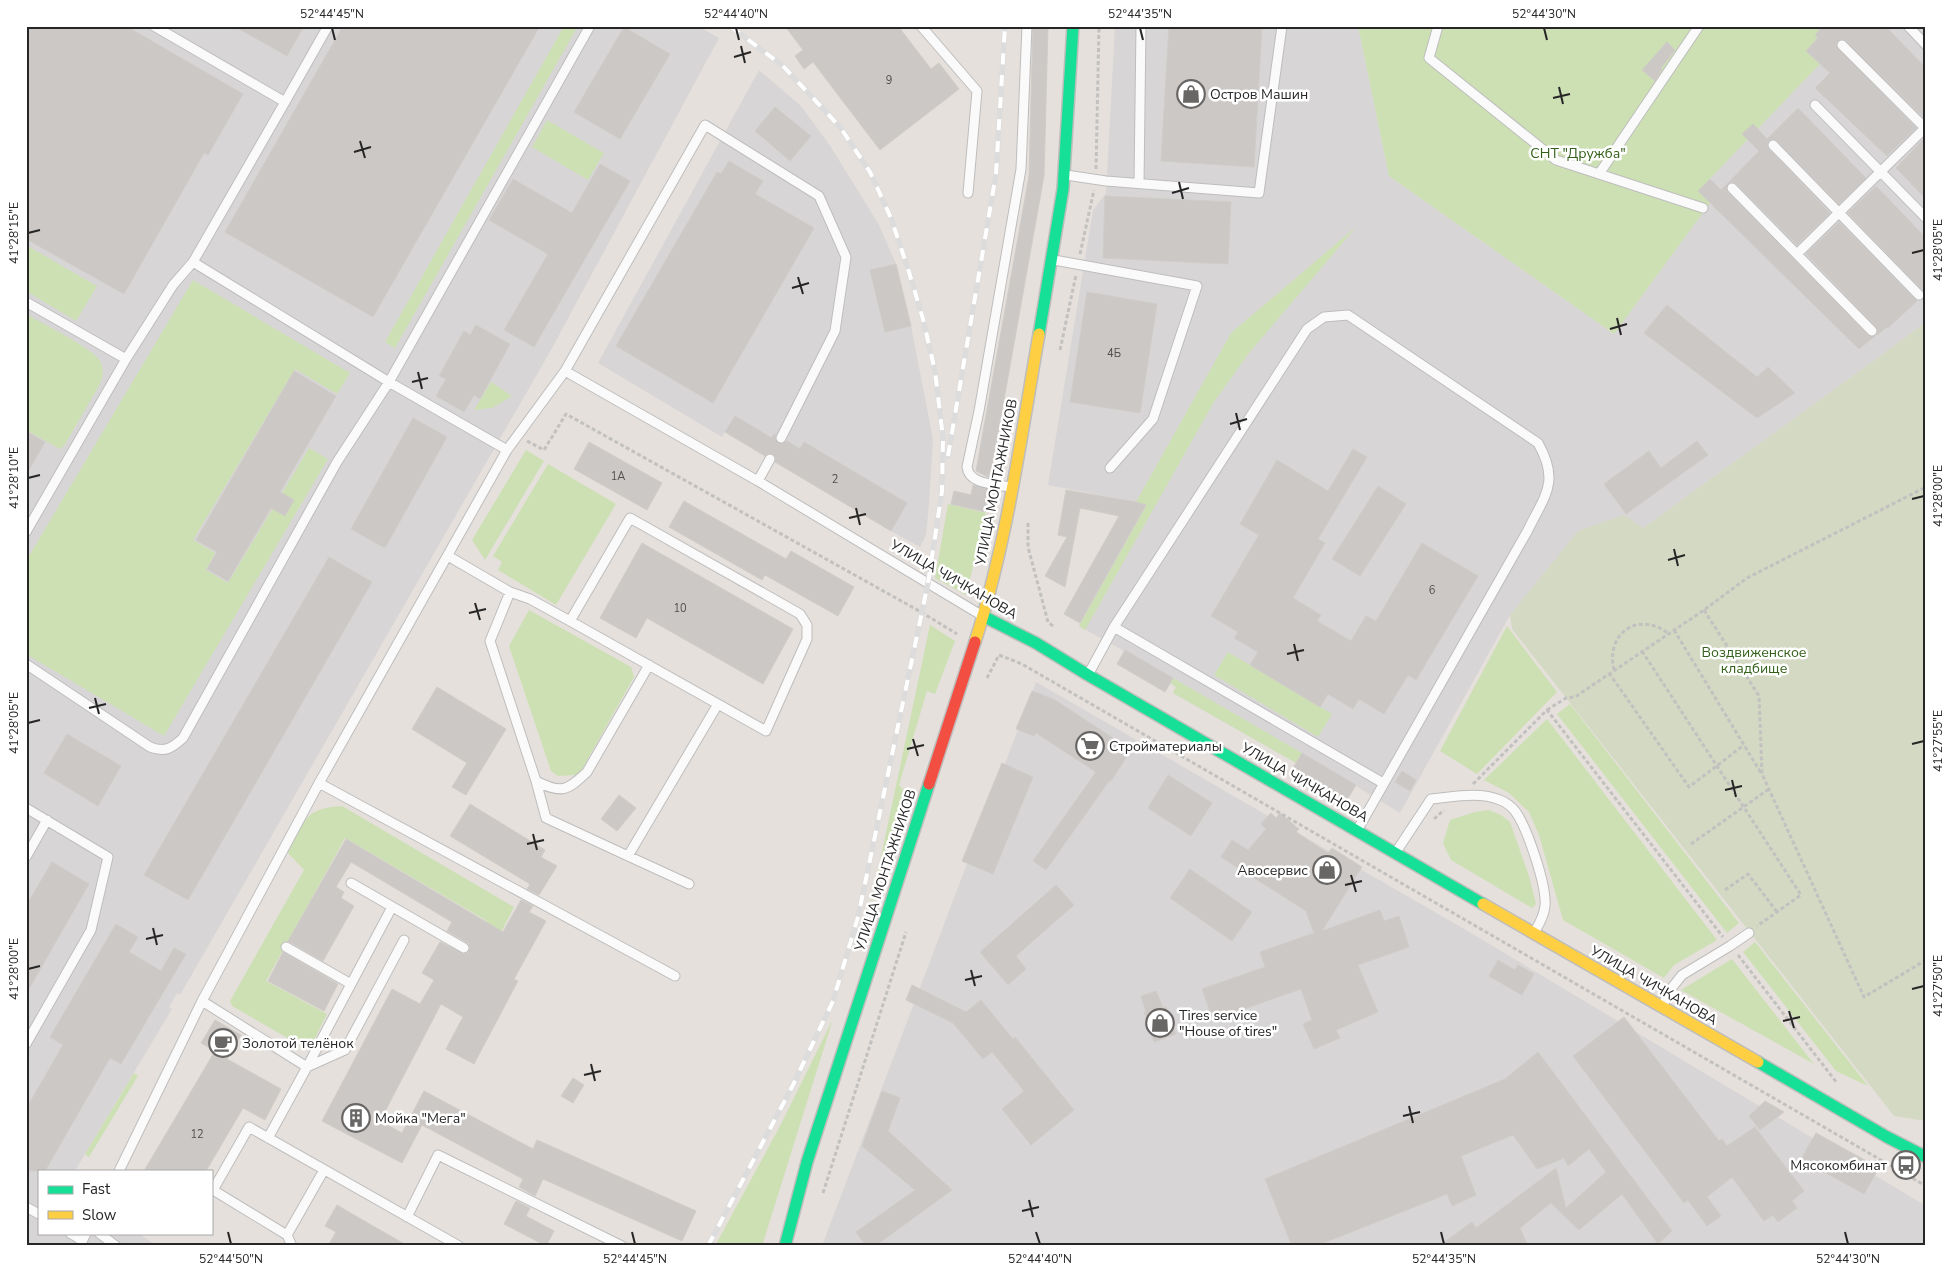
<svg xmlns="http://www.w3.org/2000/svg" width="1952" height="1272" font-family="'Nunito Sans',sans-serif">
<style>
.industrial{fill:#d8d5d7}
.green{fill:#cde0b4}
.cemetery{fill:#d4d9c3}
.building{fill:#ccc8c5;stroke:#d0ccc8}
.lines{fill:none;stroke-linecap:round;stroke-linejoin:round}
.lane-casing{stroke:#bebdbd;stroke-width:11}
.fast-casing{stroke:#bebdbd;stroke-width:14}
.slow-casing{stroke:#bebdbd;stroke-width:14}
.jam-casing{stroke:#bebdbd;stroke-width:14}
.path{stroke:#c2c1c0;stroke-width:3;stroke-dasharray:4 2.5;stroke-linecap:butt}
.lane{stroke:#fbfafa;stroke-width:9}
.fast{stroke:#16e098;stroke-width:11}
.slow{stroke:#ffcf43;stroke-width:11}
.jam{stroke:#f24e42;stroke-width:11}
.rail-casing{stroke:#dcdcdd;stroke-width:5.5}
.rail{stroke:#fff;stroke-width:4;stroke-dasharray:11;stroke-linecap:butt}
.ticks{fill:none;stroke:#262626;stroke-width:2}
.labels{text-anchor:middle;stroke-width:5;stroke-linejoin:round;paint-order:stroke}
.number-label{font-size:11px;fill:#504f4e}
.poi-label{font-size:14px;fill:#262626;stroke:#fff;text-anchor:start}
.park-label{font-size:14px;fill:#33601a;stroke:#fff}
.street-label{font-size:14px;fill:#262626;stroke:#fff}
.neatline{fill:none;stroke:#262626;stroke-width:2}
.ticks-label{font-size:12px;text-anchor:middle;fill:#262626}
</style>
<rect width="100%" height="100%" fill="#e5e0db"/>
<!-- industrial -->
<path class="industrial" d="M26,26H698L719,38L551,350L199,962L180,995L177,993L169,1007L172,1009L85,1154L75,1171H39V1233H138L157,1246H26Z
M1115,26H1358L1389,176L1614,334L1709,203L1698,191L1819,64L1806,51L1818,38L1815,35L1823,26H1926V322L1872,362L1643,528L1510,615L1400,813L1302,753L1296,763L1173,693L1176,687L1170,683L1172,678L1079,626L1146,506L1136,502L1048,485L1093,210L1106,193Z
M759,70L801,106L829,144L878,223L896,264L911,326L933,439L929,504L926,535L920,547L891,531L725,432L722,437L598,363Z
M1036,682L1471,933L1926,1206V1246H826L823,1243Z"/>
<!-- green -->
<path class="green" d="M564,26H578L395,348L385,342Z
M1358,26H1823L1815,35L1818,38L1806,51L1820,64L1698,191L1710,203L1614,334L1389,176Z
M547,120L604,153L588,180L532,147Z
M1357,226L1249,353L1214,402L1085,630L1079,626L1146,506L1136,502L1231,333Z
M26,245L97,286L76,321L26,291Z
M193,280L350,373L337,394L295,369L193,540L215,553L206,570L228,583L309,448L328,459L164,736L26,654V561Z
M26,314C41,323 93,348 100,361C104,369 103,376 100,384L64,446L60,449L26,430Z
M491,382L512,396L492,408L474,410Z
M526,450L544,461L485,560L472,540Z
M548,464L616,504L556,605L498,570L502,562L493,556Z
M948,504L986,513L966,595L935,578Z
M529,610L631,667L634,677L581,771L575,775L558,776L551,771L509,646Z
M930,625L955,641L935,694L927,691L899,785L906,793L871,904Z
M1507,626L1557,692L1477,774L1440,751Z
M1228,652L1332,714L1318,737L1214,675Z
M1173,678L1302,753L1296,763L1173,693L1176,687L1170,683Z
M1570,704L1739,923L1727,933L1557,714Z
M1547,719L1717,940L1674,965L1664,978L1563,920L1539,835L1529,812L1509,793L1484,780Z
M342,806L514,907L483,968L466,958L487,921L345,838L266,981L327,1014L312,1044L303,1047L232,1006L230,1001L304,870L286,851C304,822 304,808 342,806Z
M1489,810L1501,815L1510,822L1529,876L1536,904L1532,908L1451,860L1443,843L1450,820L1475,812Z
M1755,942L1868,1086L1836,1071L1743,952Z
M1732,959L1814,1064L1681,990Z
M833,1019L762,1246H715L780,1126Z
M134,1073L138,1076L89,1157L85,1154Z"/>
<!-- cemetery -->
<path class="cemetery" d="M1926,322V1121L1894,1116L1512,629L1510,615L1578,531L1624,515L1643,528L1872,362Z"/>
<!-- building -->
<path class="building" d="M26,26H126L243,94L208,155L204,153L124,294L26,239Z
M234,26H304L287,56Z
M343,26H540L373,317L225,232Z
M785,26H898L931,69L939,63L959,89L880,150L813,62L804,69L795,56L803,50Z
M1033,26H1048L1044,176L990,478L976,471L1029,176Z
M1169,26H1262L1254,167L1161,161Z
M1823,26H1885L1926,68V120L1846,41L1841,39L1836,43L1838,49L1916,128L1887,156L1815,88L1830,73L1806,51L1818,38L1815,35Z
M624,27L670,54L620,139L574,112Z
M1667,42L1675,50L1661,68L1662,69L1655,81L1642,70Z
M775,107L811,136L790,161L755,131Z
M1798,108L1866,178L1839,204L1777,141L1772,139L1768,141L1767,146L1769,149L1830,213L1797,245L1736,184L1733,182L1728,183L1726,190L1868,335L1875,336L1859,349L1698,191L1710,179L1721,190L1759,151L1742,134L1753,124L1767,139Z
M1926,136V199L1896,168Z
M729,161L763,181L755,194L814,228L713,403L616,346L717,172L721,174Z
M600,164L630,181L534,347L504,330L548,254L489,220L513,179L572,213Z
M1876,186L1926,238L1925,293L1848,213Z
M1105,196L1231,202L1228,264L1103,258Z
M1839,222L1917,301L1888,328L1887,327L1877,335L1878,330L1876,327L1806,254Z
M896,264L911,326L885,332L870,270Z
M1087,292L1157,304L1140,413L1070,402Z
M1667,305L1757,377L1768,367L1795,393L1757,418L1644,333Z
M476,325L510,344L480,399L474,395L464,412L436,396L446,379L439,376L464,331L470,335Z
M294,371L336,396L280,492L294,500L285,516L271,508L228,581L207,569L217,552L196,540Z
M735,416L772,438L774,434L776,435L775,439L779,444L784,443L787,441L800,449L804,442L907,503L891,531L775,462L776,458L773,454L769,453L765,456L725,432Z
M413,418L447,437L385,548L351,529Z
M26,431L45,442L26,475Z
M1697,441L1708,455L1626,514L1604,484L1649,451L1661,468Z
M589,442L662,483L647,510L574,469Z
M1353,449L1367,457L1318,539L1325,543L1293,598L1321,615L1317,621L1351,641L1366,616L1376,621L1422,543L1478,576L1416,680L1408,675L1384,714L1359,699L1353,709L1328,694L1320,707L1250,665L1258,652L1234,638L1238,632L1211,616L1259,535L1240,524L1277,460L1328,491Z
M973,485L988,490L986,498H988L985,512L951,504L954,491L971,495Z
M1378,486L1406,504L1360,576L1332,559Z
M1066,490L1136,502L1146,505L1080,623L1064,614L1119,516L1080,508L1065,587L1045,576L1067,537L1058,535Z
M684,501L786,559L791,551L854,587L838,616L765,575L762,580L669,527Z
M642,543L793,629L763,684L647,618L636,638L600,618Z
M329,557L372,582L188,900L144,875Z
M1125,650L1173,678L1165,692L1117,664Z
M437,687L506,729L466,795L452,787L467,763L412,729Z
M1032,691L1055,700L1131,750L1111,781H1109L1046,870L1033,861L1096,772L1036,733L1034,736L1016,729Z
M67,734L121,766L98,806L44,773Z
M1302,753L1356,785L1347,800L1293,768Z
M1002,763L1033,777L993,874L962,861Z
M1402,771L1416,780L1410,791L1395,782Z
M1168,775L1212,803L1191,836L1148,808Z
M619,795L636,808L617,831L601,819Z
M470,804L545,850L541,857L557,866L539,895L527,889L530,884L450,836Z
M1271,813L1276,818L1280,813L1299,829L1296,832L1328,853L1332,848L1362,867L1322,931L1380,910L1384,921L1399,916L1409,947L1358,965L1378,1012L1336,1030L1340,1038L1314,1049L1303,1024L1312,1020L1301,989L1213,1020L1202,989L1265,967L1260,952L1314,933L1306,911L1221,857L1232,840L1248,850L1266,829L1261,824Z
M346,839L503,932L521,900L533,906L529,912L546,921L514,979L518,981L474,1064L446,1049L463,1017L441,1004L380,1121L402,1133L424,1091L533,1149L537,1140L696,1211L682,1241L543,1179L535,1196L519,1187L523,1179L422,1125L402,1163L322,1121L392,989L420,1004L434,980L422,973L440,942L464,954L468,953L470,948L468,943L447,931L452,922L351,862L336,887L344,892L341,898L354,906L323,961L288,941Z
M52,862L89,884L26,994V906Z
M1190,869L1252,912L1232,941L1170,898Z
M1056,885L1074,905L1016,956L1026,969L1008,985L980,952Z
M116,924L138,937L129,952L161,971L174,948L186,954L121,1064L110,1058L45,1171H26V1109L63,1045L50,1037Z
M283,952L338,984L324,1011L268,981Z
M1498,960L1515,970L1518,965L1534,974L1522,995L1489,976Z
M912,985L966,1012L981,1000L1013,1039L1015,1037L1074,1110L1031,1145L1002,1109L1024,1091L992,1052L983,1059L953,1023L906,1000Z
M1156,991L1163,1008L1166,1007L1176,1034L1154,1042L1144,1012H1146L1141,996Z
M1624,1017L1719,1141L1722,1139L1727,1146L1755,1127L1804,1191L1792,1201L1797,1208L1778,1222L1773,1215L1764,1221L1732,1177L1707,1197L1721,1216L1707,1226L1688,1200L1684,1203L1573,1056Z
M215,1020L241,1035L227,1059L281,1089L265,1120L243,1108L206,1171H144L215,1051L201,1043Z
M1538,1052L1672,1231L1658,1244L1622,1194L1579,1230L1551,1203L1520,1228L1528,1246H1439L1472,1222L1476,1228L1556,1168L1566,1208L1606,1172L1589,1149L1568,1166L1564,1158L1537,1169L1513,1135L1461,1156L1476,1195L1452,1206L1447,1194L1316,1246H1292L1265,1179L1505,1079Z
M573,1078L584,1085L573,1103L561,1096Z
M882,1091L900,1098L888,1131L952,1190L875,1246H866L856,1232L915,1190L862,1146Z
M1765,1101L1784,1112L1760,1130L1749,1116Z
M1816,1133L1879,1168L1864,1194L1801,1159Z
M516,1201L530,1208L526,1216L554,1231L546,1246L504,1224Z
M337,1205L366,1222L408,1246H328L336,1232L325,1226Z"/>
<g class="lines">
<defs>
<path id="lane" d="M154,26L285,102L328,26
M921,26L977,91L968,193
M1438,26L1429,58L1556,160L1599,174
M1699,26L1599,174L1703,208
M1908,26L1926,45
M1842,45L1926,129
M1815,105L1926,218
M1773,145L1919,295
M1066,175L1106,181L1259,193L1282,26
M1139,183L1141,26
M1732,188L1872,331
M1797,254L1925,128
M1054,260L1197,286L1153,419L1110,468
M193,262L285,102
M26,302L126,359L173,285L193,262L389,382L507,450
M565,371L758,481L981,615
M758,481L770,459
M1010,487C996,484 969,485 967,467L979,411L1021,169L1027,26
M26,532L126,359
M448,556L510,592L530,599L570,621L766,731L807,639V625L800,614L630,518L570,621
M510,592L490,641L536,781C561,794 567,791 587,772L649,665
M1114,627L1383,783
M26,664L150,747C165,753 172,748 183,738L337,462L389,382L590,26
M1089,673L1114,627L1307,329L1324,317L1348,315L1538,443C1560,482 1545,495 1528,530L1358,829
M536,781L546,818L628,856L718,704
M319,783L675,976
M26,808L108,857L91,930L26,1044
M1396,852L1431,799C1453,797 1479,791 1500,800C1505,802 1512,807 1515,811C1527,827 1547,886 1545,906C1544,916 1540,923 1535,931
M628,856L689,884
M26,857L47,820
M351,883L464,948
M392,907L307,1067L345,1050L404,940
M286,947L351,984
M202,1001L307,1067L268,1138
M1663,1005L1670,990L1682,975L1730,946L1749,933
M119,1171L202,1001L319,783L507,450L565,371L705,125L819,196L846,257L835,331L781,438
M26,1207L39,1214
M407,1217L438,1155L622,1246
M70,1233L82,1240
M99,1233L116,1246
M287,1235L324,1170
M80,1246L86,1233
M292,1246L287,1235L213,1190L249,1127L459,1246"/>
<path id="fast" d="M1039,334L1063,189L1073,26
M983,616L1036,643L1088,675L1483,904
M1758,1062L1887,1137L1926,1157
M785,1246L807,1162L929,784"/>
<path id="slow" d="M975,642C1007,542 1021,437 1039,334
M1483,904L1758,1062"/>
<path id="jam" d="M929,784L975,642"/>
</defs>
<!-- lane casing -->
<use href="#lane" class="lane-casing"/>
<!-- fast casing -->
<use href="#fast" class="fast-casing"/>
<!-- slow casing -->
<use href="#slow" class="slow-casing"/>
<!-- jam casing -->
<use href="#jam" class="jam-casing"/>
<!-- path -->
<path class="path" d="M1096,169L1099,26
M1080,254L1094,190
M1060,350L1076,275
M527,441L544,450L566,414L921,612L957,634
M1028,523V547L1048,622L1053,626
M1704,610L1759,696L1762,774L1864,997L1926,960
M1674,630L1761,773
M1642,651L1801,895L1757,926
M1614,670C1605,633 1639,610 1669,634
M1609,673L1689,787L1744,745
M987,678L999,655L1022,664L1926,1186
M1547,710L1566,698L1575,697L1704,610L1747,578L1926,487
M1473,784L1547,710L1723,937
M1434,819L1444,810
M1691,844L1769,789
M1725,890L1748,874L1777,912
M1738,955L1837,1083
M823,1193L906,932"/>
<!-- lane -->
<use href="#lane" class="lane"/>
<!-- fast -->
<use href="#fast" class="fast"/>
<!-- slow -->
<use href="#slow" class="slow"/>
<!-- jam -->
<use href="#jam" class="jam"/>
<defs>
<path id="rail" d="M948,456L996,174L1005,26
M708,1246L792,1087L833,1001L858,917L928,583L942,491L943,438L935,371L923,319L909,272L891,218L870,172L840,127L783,66L730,26"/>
</defs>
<!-- rail casing -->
<use href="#rail" class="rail-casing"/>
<!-- rail -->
<use href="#rail" class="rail"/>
</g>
<!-- ticks -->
<path class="ticks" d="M332,28L335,40M736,28L739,40M1140,28L1143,40M1544,28L1547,40M741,46L745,63M734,57L751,52M1559,87L1563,104M1553,98L1570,94M360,141L365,158M354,152L371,147M1179,182L1183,199M1172,193L1189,188M28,233L40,230M1912,253L1924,250M798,277L803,294M792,288L809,283M1617,318L1621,335M1610,329L1627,324M418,372L422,389M412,382L428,378M1236,413L1240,430M1230,424L1247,419M28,478L40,475M1912,499L1924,496M856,508L860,525M849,518L866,514M1674,549L1678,566M1668,560L1685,555M475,603L480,620M469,613L486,609M1294,644L1298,661M1287,654L1304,650M95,698L99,714M89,708L106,704M28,723L40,720M913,739L918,756M1912,744L1924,741M907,749L924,745M1732,780L1736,797M1725,790L1742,786M533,834L537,850M527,844L544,840M1351,875L1356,892M1345,885L1362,881M153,928L157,945M146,939L163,935M28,969L40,966M971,970L975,986M965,980L982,976M1912,989L1924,986M1789,1011L1794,1028M1783,1021L1800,1017M591,1064L595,1081M584,1075L601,1071M1409,1106L1413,1123M1403,1116L1420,1112M1029,1200L1033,1217M1022,1211L1039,1207M228,1232L231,1244M632,1232L635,1244M1036,1232L1040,1244M1441,1232L1444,1244M1845,1232L1848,1244"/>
<!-- icons -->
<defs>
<symbol id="shop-ring" viewBox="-11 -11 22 22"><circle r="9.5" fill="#fff" stroke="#696765" stroke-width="1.5"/><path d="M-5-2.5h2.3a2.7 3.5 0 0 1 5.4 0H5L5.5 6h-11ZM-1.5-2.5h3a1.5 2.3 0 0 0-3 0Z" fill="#696765"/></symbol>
<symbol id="supermarket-ring" viewBox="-11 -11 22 22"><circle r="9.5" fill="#fff" stroke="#696765" stroke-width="1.5"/><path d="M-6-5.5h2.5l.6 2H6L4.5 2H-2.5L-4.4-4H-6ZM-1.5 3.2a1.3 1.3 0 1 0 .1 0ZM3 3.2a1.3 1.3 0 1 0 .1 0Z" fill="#696765"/></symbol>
<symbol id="cafe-ring" viewBox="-11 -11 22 22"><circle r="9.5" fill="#fff" stroke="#696765" stroke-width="1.5"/><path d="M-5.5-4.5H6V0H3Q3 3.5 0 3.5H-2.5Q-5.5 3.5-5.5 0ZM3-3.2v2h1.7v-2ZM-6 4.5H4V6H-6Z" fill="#696765"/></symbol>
<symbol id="building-ring" viewBox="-11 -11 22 22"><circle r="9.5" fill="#fff" stroke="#696765" stroke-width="1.5"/><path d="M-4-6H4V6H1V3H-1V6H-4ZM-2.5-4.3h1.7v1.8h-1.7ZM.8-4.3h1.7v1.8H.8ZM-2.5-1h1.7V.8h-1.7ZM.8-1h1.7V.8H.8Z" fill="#696765"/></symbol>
<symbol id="bus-ring" viewBox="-11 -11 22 22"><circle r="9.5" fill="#fff" stroke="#696765" stroke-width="1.5"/><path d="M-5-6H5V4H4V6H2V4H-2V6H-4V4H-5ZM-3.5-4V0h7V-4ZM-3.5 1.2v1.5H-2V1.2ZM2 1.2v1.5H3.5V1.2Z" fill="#696765"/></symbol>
</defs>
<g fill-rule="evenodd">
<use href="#shop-ring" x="1175" y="78" width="32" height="32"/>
<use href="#supermarket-ring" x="1074" y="730" width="32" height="32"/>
<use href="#shop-ring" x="1311" y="854" width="32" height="32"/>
<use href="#shop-ring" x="1144" y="1007" width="32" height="32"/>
<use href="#cafe-ring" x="207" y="1027" width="32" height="32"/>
<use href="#building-ring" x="340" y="1102" width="32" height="32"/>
<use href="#bus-ring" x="1890" y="1149" width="32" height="32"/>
</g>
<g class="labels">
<!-- number labels -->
<g class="number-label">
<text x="889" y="84">9</text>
<text x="1114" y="357">4Б</text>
<text x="618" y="480">1А</text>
<text x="835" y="483">2</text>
<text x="1432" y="594">6</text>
<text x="680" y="612">10</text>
<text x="197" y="1138">12</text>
</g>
<!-- poi labels -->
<g class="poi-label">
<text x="1210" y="99">Остров Машин</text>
<text x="1109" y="751">Стройматериалы</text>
<text x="1308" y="875" text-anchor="end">Авосервис</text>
<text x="1179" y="1020">Tires service<tspan x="1179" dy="16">"House of tires"</tspan></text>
<text x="242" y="1048">Золотой телёнок</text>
<text x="375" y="1123">Мойка "Мега"</text>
<text x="1887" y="1170" text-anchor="end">Мясокомбинат</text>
</g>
<!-- park labels -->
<g class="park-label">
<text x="1578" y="158">СНТ "Дружба"</text>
<text x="1754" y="657">Воздвиженское<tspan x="1754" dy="16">кладбище</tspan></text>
</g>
<!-- street labels -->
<g class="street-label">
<text transform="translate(996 482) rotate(-79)" y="5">УЛИЦА МОНТАЖНИКОВ</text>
<text transform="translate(954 579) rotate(30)" y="5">УЛИЦА ЧИЧКАНОВА</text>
<text transform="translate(1305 782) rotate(30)" y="5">УЛИЦА ЧИЧКАНОВА</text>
<text transform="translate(885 870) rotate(-72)" y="5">УЛИЦА МОНТАЖНИКОВ</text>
<text transform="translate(1654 985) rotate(30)" y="5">УЛИЦА ЧИЧКАНОВА</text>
</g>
</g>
<!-- border -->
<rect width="1952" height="1272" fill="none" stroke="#ffffff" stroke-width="55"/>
<!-- legend -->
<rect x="38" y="1170" width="175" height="65" fill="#ffffff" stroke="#a8a8a8"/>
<rect x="48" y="1186" width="25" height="8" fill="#16e098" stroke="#a8a8a8"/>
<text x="82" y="1194" font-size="15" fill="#262626">Fast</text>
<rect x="48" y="1211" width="25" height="8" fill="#ffcf43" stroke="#a8a8a8"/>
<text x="82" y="1220" font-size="15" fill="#262626">Slow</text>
<rect x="28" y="28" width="1896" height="1216" class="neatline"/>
<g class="ticks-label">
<text x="332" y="18">52°44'45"N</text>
<text x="736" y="18">52°44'40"N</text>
<text x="1140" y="18">52°44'35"N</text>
<text x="1544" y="18">52°44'30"N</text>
<text transform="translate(14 233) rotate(-90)" y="4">41°28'15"E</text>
<text transform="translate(1938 250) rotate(-90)" y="4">41°28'05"E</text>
<text transform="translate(14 478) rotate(-90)" y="4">41°28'10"E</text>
<text transform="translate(1938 496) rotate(-90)" y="4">41°28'00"E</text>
<text transform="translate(14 723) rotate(-90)" y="4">41°28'05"E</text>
<text transform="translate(1938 741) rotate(-90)" y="4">41°27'55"E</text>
<text transform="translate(14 969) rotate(-90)" y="4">41°28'00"E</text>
<text transform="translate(1938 986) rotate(-90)" y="4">41°27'50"E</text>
<text x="231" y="1263">52°44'50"N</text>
<text x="635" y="1263">52°44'45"N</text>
<text x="1040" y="1263">52°44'40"N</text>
<text x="1444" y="1263">52°44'35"N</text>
<text x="1848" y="1263">52°44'30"N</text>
</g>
</svg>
